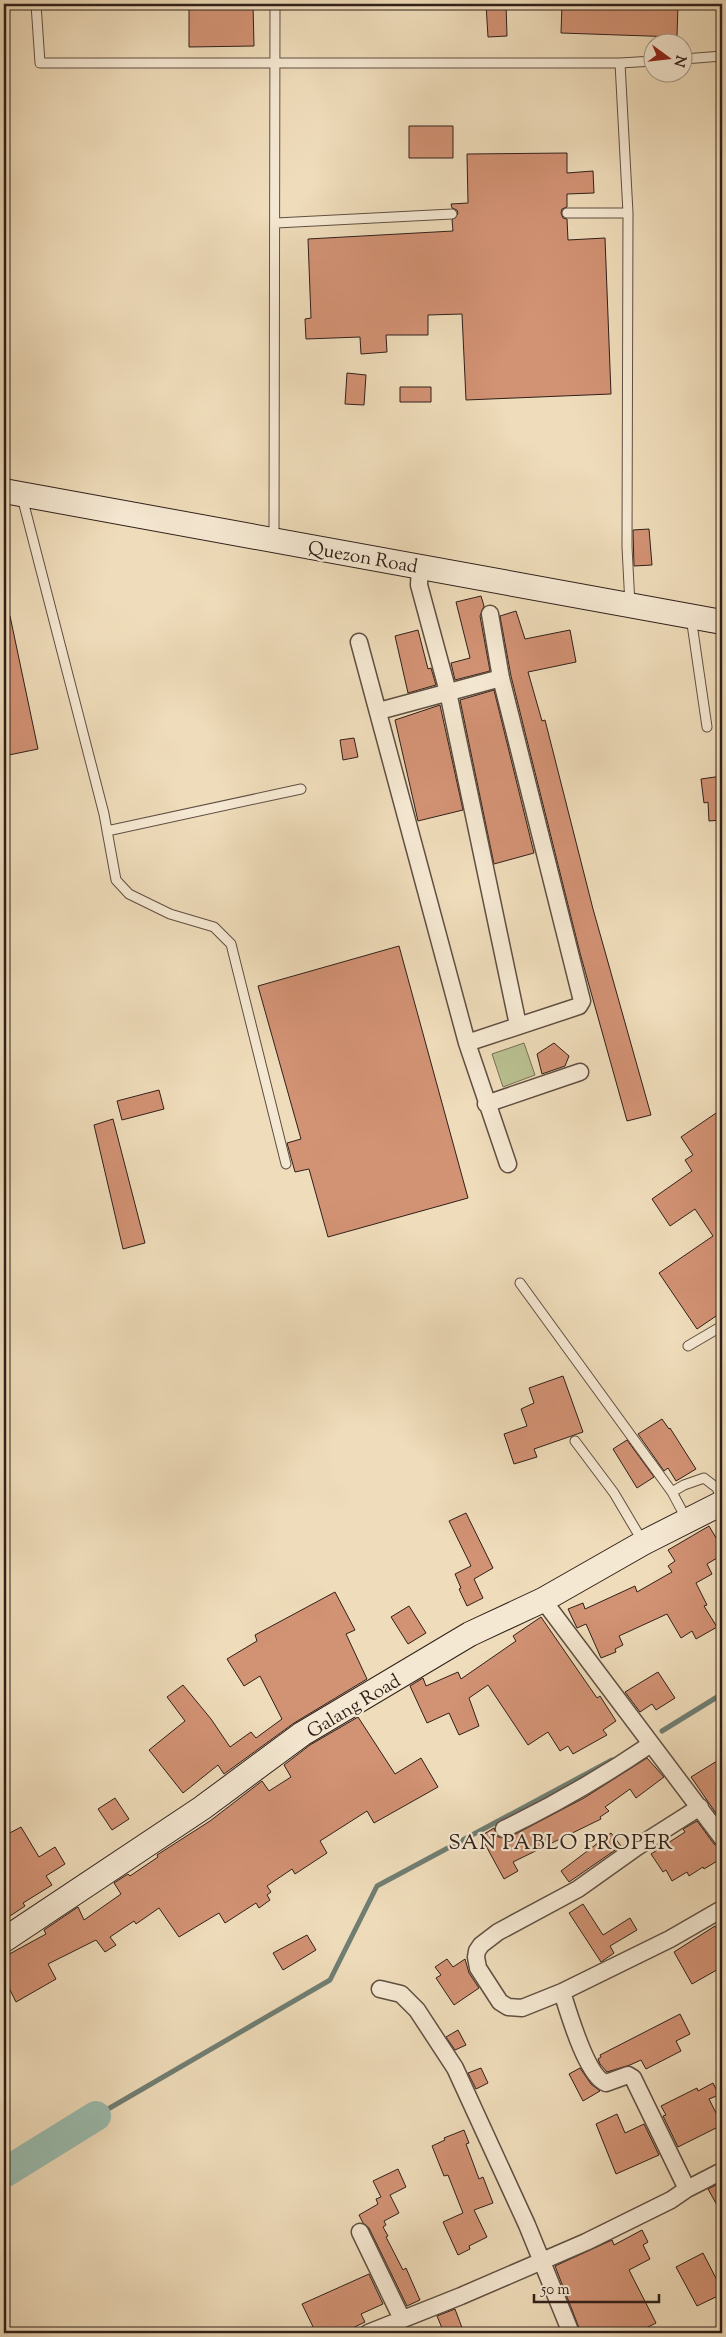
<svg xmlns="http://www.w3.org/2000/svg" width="726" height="2337" font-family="'Sorts Mill Goudy',serif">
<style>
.green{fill:#b9c090;stroke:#747055}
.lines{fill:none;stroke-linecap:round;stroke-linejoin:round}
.stream{stroke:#707e73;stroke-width:5}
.river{stroke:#9abcae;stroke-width:30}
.building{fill:#d29274;stroke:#30201a}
.lane-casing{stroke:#604f42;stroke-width:11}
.street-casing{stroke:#604f42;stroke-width:19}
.secondary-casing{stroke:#30201a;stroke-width:26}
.lane{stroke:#f5e8d2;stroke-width:9}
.street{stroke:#f5e8d2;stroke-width:16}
.secondary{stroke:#f5e8d2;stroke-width:24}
.labels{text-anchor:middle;stroke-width:4.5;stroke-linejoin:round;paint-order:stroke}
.street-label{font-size:19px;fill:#30201a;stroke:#f5e8d2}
.quarter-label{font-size:21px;letter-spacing:1px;fill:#30201a;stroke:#f5e8d2}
</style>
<rect width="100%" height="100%" fill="#efdcba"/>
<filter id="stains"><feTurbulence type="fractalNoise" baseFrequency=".004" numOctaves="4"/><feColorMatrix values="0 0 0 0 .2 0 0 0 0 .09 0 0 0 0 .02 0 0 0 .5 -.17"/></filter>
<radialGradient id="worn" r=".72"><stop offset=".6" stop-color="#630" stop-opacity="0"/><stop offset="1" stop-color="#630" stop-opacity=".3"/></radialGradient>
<!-- green -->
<path class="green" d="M524,1043L535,1075L503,1087L492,1054Z"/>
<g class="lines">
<!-- stream -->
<path class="stream" d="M662,1731L722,1694
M96,2116L330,1980L377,1886L612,1760"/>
<!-- river -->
<path class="river" d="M4,2173L96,2116"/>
</g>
<!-- building -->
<path class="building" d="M189,4H253L254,46L189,47Z
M486,4H506L507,36L488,37Z
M562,4H678L677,37L561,33Z
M409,126H453V158H409Z
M567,153V173L593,171L594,193L567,194V207L562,209L561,213L563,218L567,219L568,240L605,238L611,394L466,400L462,314L428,315V335H386L387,352L361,354L360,337L306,339L305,319L311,318L308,239L453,231L452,220L458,214L457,210L452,208L451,204L468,203L467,154Z
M347,373L366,375L364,405L345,404Z
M400,387H431V402H400Z
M649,529L652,565L634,566L633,530Z
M481,596L484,606L480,616L490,671L455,680L451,663L470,658L456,602Z
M516,611L525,639L570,630L576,662L528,672L542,721L545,720L593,909L651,1115L627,1121L580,953L511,676L500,616Z
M10,616L38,749L4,756V617Z
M418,630L428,669L431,668L436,685L408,693L395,636Z
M494,690L534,853L494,864L460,700Z
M440,705L463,810L418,821L395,720Z
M354,738L358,757L343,760L340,740Z
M722,776V820L709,821L708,802L704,803L701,779Z
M399,946L468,1198L328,1237L309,1169L295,1172L287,1143L301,1139L258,986Z
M554,1043L569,1056L565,1066L542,1074L537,1054Z
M159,1090L164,1109L122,1120L117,1101Z
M722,1109V1312L697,1329L659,1273L713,1236L695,1209L670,1226L652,1199L692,1171L685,1160L693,1155L681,1137Z
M113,1119L145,1243L123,1249L94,1125Z
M563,1376L583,1432L534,1449L537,1457L514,1464L504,1434L527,1426L521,1409L534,1403L529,1388Z
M662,1419L669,1429L670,1428L696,1469L676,1481L668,1468L664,1471L638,1434Z
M627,1440L654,1477L637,1488L613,1449Z
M466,1513L493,1568L474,1579L483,1598L467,1606L459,1589L461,1588L455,1574L471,1566L449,1521Z
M709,1526L722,1548V1555L707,1564L712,1574L696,1583L707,1605L704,1606L717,1627L696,1639L692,1631L681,1638L667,1614L619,1636L623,1645L615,1649L616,1652L601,1658L586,1624L577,1628L568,1609L583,1603L585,1609L635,1586L637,1592L672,1572L668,1566L675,1561L668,1550Z
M335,1592L355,1630L346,1634L367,1679L294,1723L224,1774L218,1765L183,1793L149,1750L185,1721L167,1697L183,1685L211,1719L230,1747L251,1732L256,1738L282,1719L260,1676L244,1686L227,1659L257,1641L255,1635Z
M409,1606L426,1633L408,1644L391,1617Z
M541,1617L597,1698L600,1696L616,1721L603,1730L607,1735L573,1754L568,1746L560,1751L548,1732L528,1745L488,1685L469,1698L479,1726L459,1735L449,1713L427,1723L410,1686L423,1678L426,1686L458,1672L461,1679L516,1641L513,1636Z
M658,1672L675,1698L656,1710L652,1704L640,1712L625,1692Z
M358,1717L395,1774L421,1758L438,1787L374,1823L367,1811L320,1841L327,1853L295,1874L292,1869L267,1886L271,1892L267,1895L270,1900L259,1908L256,1903L225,1923L219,1913L179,1937L159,1908L136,1924L134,1921L110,1937L116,1945L105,1952L96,1940L48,1964L56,1979L16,2002L4,1978V1957L46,1934L44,1930L78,1907L84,1920L121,1894L114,1883L128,1874L130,1876L158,1857L157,1855L210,1821L262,1781L269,1791L291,1777L284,1765L310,1745Z
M647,1758L664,1777L636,1798L630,1789L605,1807L609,1811L600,1817L601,1819L513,1862L518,1871L504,1879L485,1844L488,1842L484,1834L494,1828L498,1837L508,1838L584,1798Z
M722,1758V1822L691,1777Z
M115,1798L129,1819L112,1830L98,1809Z
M697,1821L714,1844L720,1848L722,1858L704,1869L703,1867L689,1876L687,1872L672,1881L666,1870L663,1872L651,1854L685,1832L683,1829Z
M21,1827L39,1857L55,1847L65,1864L46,1876L52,1885L23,1903L25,1906L4,1920V1836Z
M611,1833L621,1846L569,1882L561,1871Z
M583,1904L603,1935L630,1918L637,1930L610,1946L614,1953L601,1962L569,1913Z
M715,1926L722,1939V1967L692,1984L674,1952Z
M307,1935L316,1950L283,1970L273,1953Z
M447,1959L453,1967L465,1959L469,1973L479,1988L454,2005L436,1978L441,1975L435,1967Z
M680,2014L690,2034L676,2041L681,2051L646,2069L641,2060L630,2065L607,2072L600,2064L598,2059L601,2057L600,2055Z
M458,2030L466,2045L455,2050L446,2037Z
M481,2068L488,2083L476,2089L468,2073Z
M580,2068L591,2084L600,2091L583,2101L569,2074Z
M713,2083L719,2095L709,2099L722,2125L678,2147L663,2116L666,2115L661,2106L697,2088L698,2091Z
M617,2114L625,2133L644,2124L659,2155L616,2174L596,2124Z
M464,2130L469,2143L466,2144L479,2179L483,2177L493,2203L474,2210L487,2237L469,2246L470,2249L458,2255L443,2222L463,2213L448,2175L444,2176L432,2146L445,2140L444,2138Z
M398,2169L406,2187L390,2195L399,2213L384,2221L386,2225L383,2227L388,2236L386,2237L403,2270L406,2268L420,2300L407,2306L369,2228L363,2223L359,2215L378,2204L376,2199L381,2197L373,2181Z
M722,2182V2214L708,2189Z
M642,2230L648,2242L643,2245L650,2259L629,2270L656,2323L636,2333H581L555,2266L612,2240L614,2245Z
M703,2253L722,2290V2294L697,2306L676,2267Z
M369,2274L383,2304L361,2314L365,2322L342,2333H316L302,2304Z
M455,2309L464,2333H444L437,2316Z"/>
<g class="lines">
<defs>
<path id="lane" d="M36,4L40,63H620L654,61
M684,59L722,56
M620,63L628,213L627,547L630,605
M567,213H628
M276,223L452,214
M22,497L104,814L116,880L129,894L170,914L214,927L231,944L286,1164
M274,538L275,4
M691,617L707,727
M107,831L301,789
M520,1283L672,1492L687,1520
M688,1346L722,1326
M575,1441L614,1493L643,1542
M672,1492L684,1485L704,1478L717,1488L722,1500"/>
<path id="street" d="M420,566L419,585L448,692L518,1025
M359,642L467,1043L508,1164
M379,711L501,678
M467,1043L579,1006L582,1001L501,678L490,614
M486,1104L580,1072
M543,1600L722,1838
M700,1807L637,1847L578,1889L498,1932L481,1945L477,1951L476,1957L478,1968L500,2002L508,2007L522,2008L562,1992L670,1939L722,1909
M504,1829C556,1804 604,1776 651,1744
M380,1989L401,1994L417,2010L455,2068L527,2225L571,2333
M562,1992C568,2011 587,2077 606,2083L628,2075L633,2078L687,2189
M360,2232L402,2319
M368,2333L461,2296L586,2242L671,2200L687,2189L722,2171"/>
<path id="secondary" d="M4,491L722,622
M4,1940L202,1808L302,1734L470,1634L543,1600L643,1543L722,1503"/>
</defs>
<!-- lane casing -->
<use href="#lane" class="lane-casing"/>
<!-- street casing -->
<use href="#street" class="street-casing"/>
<!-- secondary casing -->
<use href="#secondary" class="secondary-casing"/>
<!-- lane -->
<use href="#lane" class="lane"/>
<!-- street -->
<use href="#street" class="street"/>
<!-- secondary -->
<use href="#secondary" class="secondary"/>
</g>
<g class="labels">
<!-- street labels -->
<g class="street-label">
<text transform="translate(363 556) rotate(10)" y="7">Quezon Road</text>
<text transform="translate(353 1705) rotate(-31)" y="7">Galang Road</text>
</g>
<!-- quarter labels -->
<g class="quarter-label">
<text x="561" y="1849">SAN PABLO PROPER</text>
</g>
</g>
<!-- margin -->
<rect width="726" height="2337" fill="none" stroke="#efdcba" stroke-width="20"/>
<rect x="5" y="5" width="716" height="2327" fill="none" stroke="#30201a" stroke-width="2.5"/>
<rect x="10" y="10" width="706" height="2317" fill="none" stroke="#30201a"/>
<!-- north arrow -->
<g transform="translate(668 58) rotate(105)"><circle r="24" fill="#f5e8d2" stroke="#a69888"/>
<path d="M0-4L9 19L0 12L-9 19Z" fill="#8f2418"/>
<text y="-8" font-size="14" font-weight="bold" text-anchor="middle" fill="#30201a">N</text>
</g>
<!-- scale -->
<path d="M534 2294v8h125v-8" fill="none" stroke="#30201a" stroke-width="2.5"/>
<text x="541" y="2294" font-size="15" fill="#30201a" stroke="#f5e8d2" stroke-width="4" paint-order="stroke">50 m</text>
<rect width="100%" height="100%" filter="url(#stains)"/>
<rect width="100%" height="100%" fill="url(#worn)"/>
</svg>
